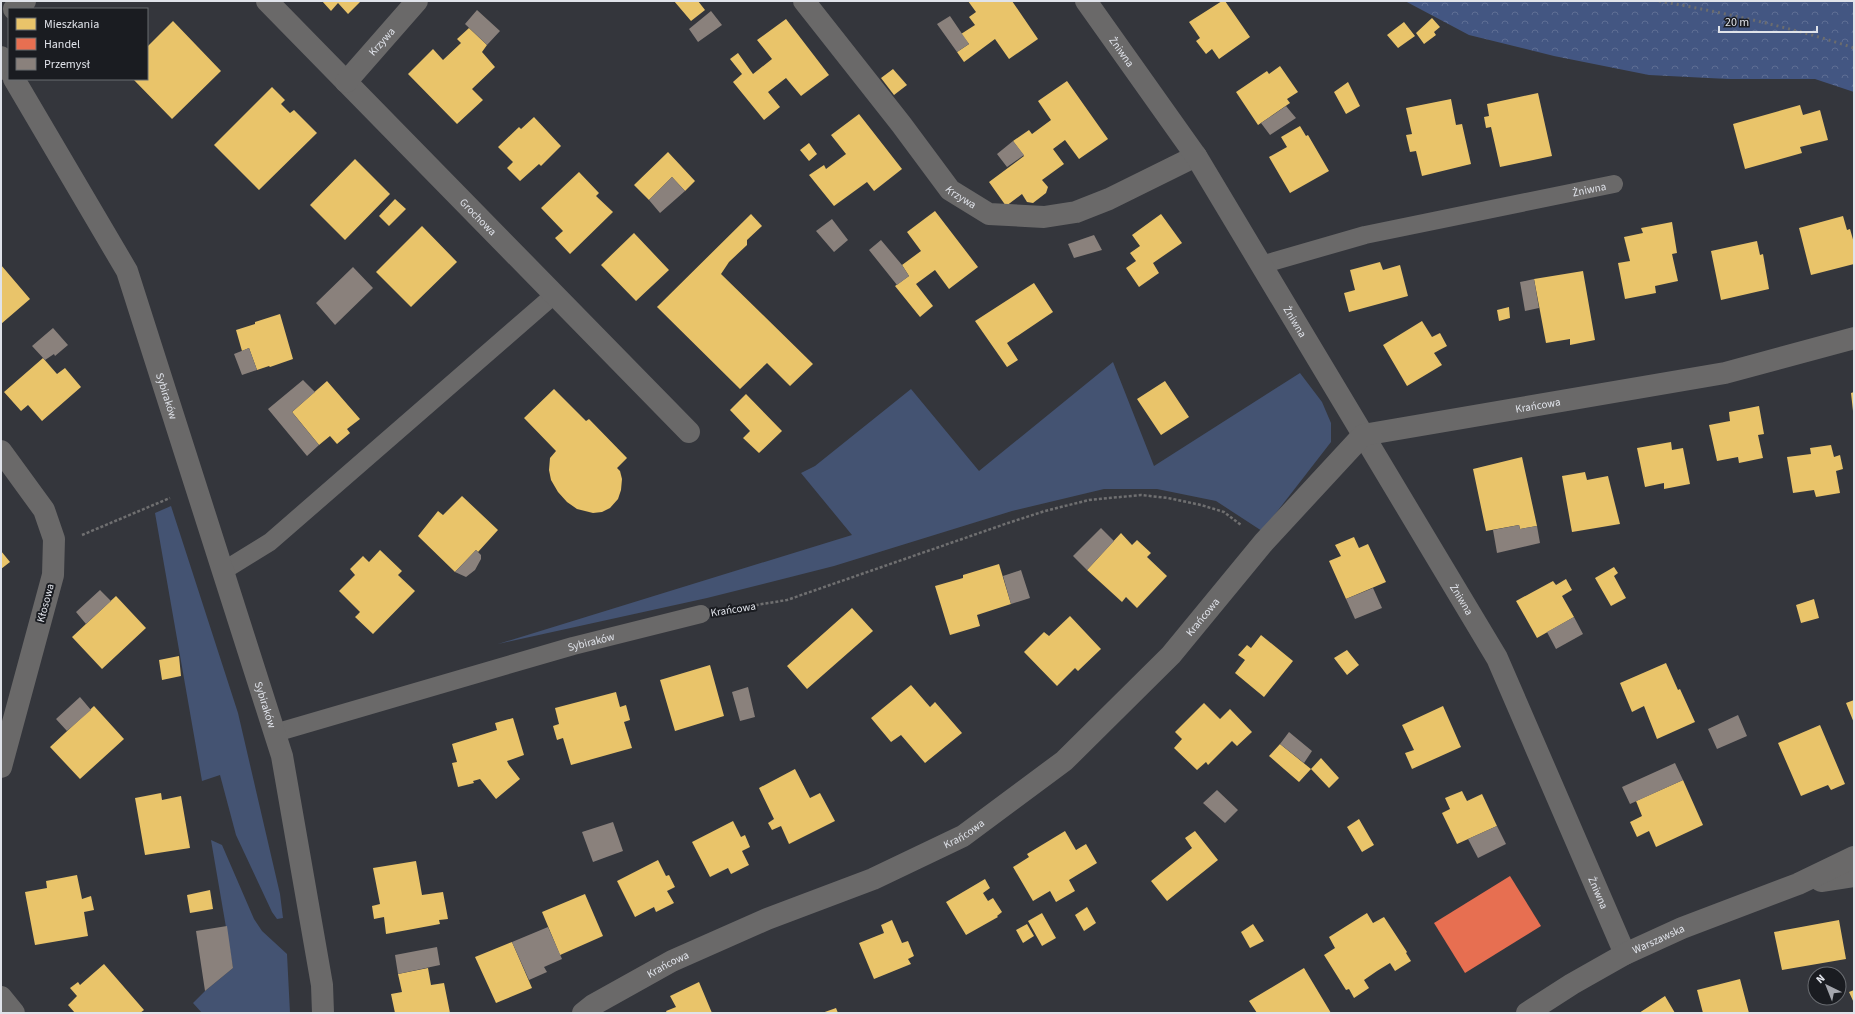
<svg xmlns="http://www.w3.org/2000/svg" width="1855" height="1014" font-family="'Source Sans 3',sans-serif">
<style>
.grass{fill:#445372}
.forest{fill:url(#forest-crowns)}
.homes{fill:#e9c46a}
.shops{fill:#e76f51}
.industry{fill:#8a817c}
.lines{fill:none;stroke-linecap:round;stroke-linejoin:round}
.path{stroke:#6f6f70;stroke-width:2.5;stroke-dasharray:3 2;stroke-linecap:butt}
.service{stroke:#6a6969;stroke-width:18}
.minor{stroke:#6a6969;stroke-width:22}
.tertiary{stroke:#6a6969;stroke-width:22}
.rail{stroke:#6b6c6e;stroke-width:3;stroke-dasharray:2 4;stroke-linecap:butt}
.labels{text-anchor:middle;stroke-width:4;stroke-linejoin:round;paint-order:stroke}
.street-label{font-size:11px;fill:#e0e3ea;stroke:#1a1c21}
</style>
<defs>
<pattern id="forest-crowns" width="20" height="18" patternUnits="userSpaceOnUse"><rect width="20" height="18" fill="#435682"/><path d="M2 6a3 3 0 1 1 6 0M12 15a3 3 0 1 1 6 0" fill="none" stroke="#5e6e94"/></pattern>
</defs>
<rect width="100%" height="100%" fill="#34363c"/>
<!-- grass -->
<path class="grass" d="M1113,362L1154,466L1300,373L1322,402L1331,423V442L1262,531L1216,501L1157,489H1104L1012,511L834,566L707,598L498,644L852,535L801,473L815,466L911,389L979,471Z
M171,506L238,713L280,894L283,918L277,919L272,912L236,835L220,775L202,781L155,513Z
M211,840L222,845L254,919L262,931L287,954L290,1013H202L193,1003L205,991L233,968Z"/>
<!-- forest -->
<path class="forest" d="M1405,1H1854V92L1815,79H1728L1649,75L1554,56L1469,35Z"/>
<!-- homes -->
<path class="homes" d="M322,1H361L348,14L338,3L331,11Z
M674,1H698L705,10L691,21Z
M968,1H1012L1038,39L1009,59L995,39L964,62L957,52L969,44L961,34L975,25L969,17L976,12Z
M1222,1H1225L1250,37L1219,59L1212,49L1206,54L1196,41L1200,38L1189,22Z
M1432,18L1440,27L1434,32L1436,35L1424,44L1416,33Z
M786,19L829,75L801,96L786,78L768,92L780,107L764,120L733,82L742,74L730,59L738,53L753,74L772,59L757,40Z
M173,21L221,71L172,119L133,79H147V47Z
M1404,22L1415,36L1398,48L1387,35Z
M469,28L487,45L482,52L495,67L472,89L483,100L457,124L408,74L433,49L443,60L461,43L457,39Z
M1280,66L1298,92L1287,99L1290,103L1258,125L1236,92L1267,71L1269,74Z
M893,69L907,85L894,95L881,78Z
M1067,81L1108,139L1079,159L1065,140L1053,149L1064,164L1042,180L1048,187L1046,193L1033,203L1027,202L1022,194L1006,206L989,182L1024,156L1013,141L1029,130L1032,134L1051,120L1038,101Z
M1348,82L1360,106L1346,114L1334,92Z
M272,87L285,100L281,104L290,113L294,110L317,133L259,190L214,145Z
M1538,93L1552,156L1500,167L1491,127L1486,128L1484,117L1489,116L1487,104Z
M1451,99L1456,125L1462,124L1471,164L1422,176L1416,151L1410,152L1406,135L1412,134L1406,108Z
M1800,105L1803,115L1820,110L1828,140L1800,147L1802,153L1745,169L1733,124Z
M859,114L902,169L874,191L867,182L834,206L809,175L824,165L826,169L846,154L831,135Z
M534,117L561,146L541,166L539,164L520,181L507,168L513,162L498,147L519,127L521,129Z
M1300,126L1306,136L1308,135L1329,171L1290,193L1269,157L1287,147L1281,137Z
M809,143L817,154L809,161L800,150Z
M668,152L695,181L685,191L672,177L649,200L634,185Z
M355,159L390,194L345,240L310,205Z
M579,172L599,193L596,196L613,212L570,254L555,238L563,231L541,208Z
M395,199L406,209L389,226L379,216Z
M935,211L978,267L949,289L935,270L916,284L933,306L920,317L895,286L909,276L902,265L921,251L907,232Z
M751,214L762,226L747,240V245L729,262L721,274L813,364L790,386L767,363L740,389L657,307Z
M1161,214L1182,243L1153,263L1159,273L1139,287L1126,268L1136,261L1130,253L1140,246L1132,235Z
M1843,216L1847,230L1850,229L1854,243V264L1811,275L1799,228Z
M1672,222L1677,253L1672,254L1678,281L1655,286L1656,293L1625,299L1618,263L1630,261L1624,237L1643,233L1641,228Z
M422,226L457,262L411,307L376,272Z
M634,233L669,270L636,301L601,265Z
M1757,241L1760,255L1763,254L1769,289L1721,300L1711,251Z
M1380,262L1383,270L1400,265L1408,296L1349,312L1344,293L1355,290L1350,270Z
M1,265L30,299L1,324Z
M1583,271L1595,340L1570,345V339L1546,343L1534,279Z
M1034,283L1053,312L1007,343L1018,360L1007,367L975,321Z
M1509,307L1510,318L1499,321L1497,310Z
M280,314L293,359L270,367L269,366L257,370L249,348L242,351L236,330L255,324V322Z
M1422,321L1432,337L1440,333L1447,346L1434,353L1442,365L1407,386L1383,345Z
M43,358L57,374L65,368L81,387L42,421L28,405L21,411L4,392Z
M327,381L360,419L347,429L350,433L337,444L330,436L319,445L292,412Z
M1165,381L1189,417L1161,435L1137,399Z
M554,389L586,421L589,419L627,458L617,468L620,471L622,479L621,490L618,499L610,508L602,512L593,513L577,509L567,502L558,492L551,480L549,470L550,458L556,451L524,418Z
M1854,392V411H1853L1851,393Z
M746,394L782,431L759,453L743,438L750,431L730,410Z
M1759,406L1764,434L1758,435L1763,458L1739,463L1738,457L1717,461L1709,425L1730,421L1729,412Z
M1671,442L1672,450L1683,448L1690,484L1664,489V483L1645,487L1637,448Z
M1831,445L1834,457L1840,455L1843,469L1836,471L1840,493L1816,497L1814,490L1793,493L1787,457L1811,454L1810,448Z
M1522,457L1537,526L1520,529L1519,525L1486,531L1473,469Z
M1585,472L1587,480L1608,476L1620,524L1572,532L1562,476Z
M462,496L498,530L478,552L476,550L455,572L418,536L438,511L443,515Z
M1121,533L1132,545L1137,540L1151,553L1147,557L1167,576L1137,608L1126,597L1122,602L1087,570Z
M1354,537L1359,548L1368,544L1386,582L1346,599L1329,561L1341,556L1335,545Z
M380,550L402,571L398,575L415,591L373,634L355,617L360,612L339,591L355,575L350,569L363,556L369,562Z
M1,551L10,562L1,569Z
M999,564L1011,604L977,615L980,626L950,635L935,586L963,578V575Z
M1614,567L1618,573L1614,576L1626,598L1611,606L1595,578Z
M1566,579L1572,590L1562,596L1574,617L1537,638L1516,601L1553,581L1556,585Z
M116,596L146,628L102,669L72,637Z
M1814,599L1819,618L1801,623L1796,605Z
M852,608L873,631L807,689L787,666Z
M1070,616L1101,649L1078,671L1075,668L1057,686L1024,652L1044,632L1049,636Z
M1261,635L1293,661L1264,697L1235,673L1245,660L1238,655L1247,645L1251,648Z
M1347,650L1359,665L1347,675L1334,658Z
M179,656L181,676L162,680L159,660Z
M1666,663L1678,690L1680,689L1695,722L1657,739L1644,706L1632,712L1620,683Z
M710,665L724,716L675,731L660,680Z
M911,685L930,707L935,702L962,733L925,763L901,735L891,742L871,718Z
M616,692L620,707L626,705L630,720L624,722L632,748L571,765L563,738L557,740L553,726L559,724L555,708Z
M1854,700V723L1846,703Z
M1204,703L1220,719L1230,709L1252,732L1237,746L1232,741L1208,765L1206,762L1197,770L1174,748L1182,739L1175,732Z
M94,706L124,739L80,779L50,747Z
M1443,706L1461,747L1412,769L1405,753L1414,750L1402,725Z
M513,718L524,755L507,761L509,765L520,779L496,799L480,779L473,781L474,783L458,787L452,763L457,762L452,744L497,730L495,723Z
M1820,725L1845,784L1831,790L1828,785L1801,796L1778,743Z
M1280,744L1311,769L1299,782L1269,756Z
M1321,758L1339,778L1329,788L1311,769Z
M795,769L810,798L820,793L835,821L789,844L781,826L772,830L768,823L774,819L759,788Z
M1683,780L1703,825L1656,847L1649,831L1637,837L1630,822L1642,816L1636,801Z
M1462,791L1467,801L1482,794L1497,826L1457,844L1442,813L1450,809L1445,798Z
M161,793L162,800L181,796L190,848L145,855L135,798Z
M1359,819L1374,845L1362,852L1347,827Z
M733,821L741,837L745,835L750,847L742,851L749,865L731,874L728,868L710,877L692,842Z
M1065,831L1076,850L1086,844L1097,863L1069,880L1075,891L1056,902L1050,891L1033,901L1013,867L1029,857L1027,854Z
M1195,831L1218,860L1167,901L1151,881L1192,848L1185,838Z
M658,860L666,876L669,875L675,887L667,891L674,903L656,912L654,907L635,917L617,881Z
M416,861L422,895L443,892L448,919L439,920L440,924L386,934L384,917L374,919L372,906L380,904L373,868Z
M77,875L82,899L91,896L94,910L84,912L88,936L35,945L25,892L47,888L46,881Z
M985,879L990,888L983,893L988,901L993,898L1002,912L997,916L998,917L966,935L946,902Z
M210,890L213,909L190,913L187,895Z
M585,894L603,936L560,955L542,912Z
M1087,907L1096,923L1084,931L1075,915Z
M1042,913L1056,938L1042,946L1028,921Z
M1367,913L1373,923L1384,917L1407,952L1406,953L1411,961L1395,971L1390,963L1377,971L1364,980L1369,988L1354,998L1349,989L1346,990L1324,955L1335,948L1329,937Z
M892,920L902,943L908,941L914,956L908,959L911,964L874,979L859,943L884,933L881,925Z
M1839,920L1846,959L1782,970L1774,932Z
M1027,924L1034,936L1023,943L1016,930Z
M1253,924L1264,941L1250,948L1241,932Z
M512,942L532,988L496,1003L475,957Z
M104,964L144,1010L140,1013H75L68,1005L77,996L70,988L78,982L80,985Z
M428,968L431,985L444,983L450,1013H395L391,994L402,992L398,974Z
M1304,968L1331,1013H1257L1249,1001Z
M1740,979L1749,1013H1703L1697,990Z
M699,982L712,1013H667L666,1011L676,1007L670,996Z
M1854,990V1003L1849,992Z
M1665,996L1675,1013H1639Z
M836,1008L838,1013H822Z"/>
<!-- shops -->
<path class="shops" d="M1510,876L1541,926L1465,973L1434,923Z"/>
<!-- industry -->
<path class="industry" d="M477,10L500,31L487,45L465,24Z
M711,11L722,25L698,42L689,29Z
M950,16L969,44L957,52L937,24Z
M1286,106L1296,118L1270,135L1261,123Z
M1013,141L1024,155L1007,167L997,154Z
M672,177L685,191L660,213L649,200Z
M832,219L848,240L834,252L816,231Z
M1094,235L1102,250L1074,258L1068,244Z
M881,240L902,265L909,276L897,285L869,250Z
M353,267L373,288L335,325L316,303Z
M1534,279L1539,308L1525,311L1520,282Z
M53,328L68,345L55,356L54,354L45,360L32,346Z
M249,348L257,370L242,375L234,354Z
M303,380L315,392L292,412L319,445L307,456L268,409Z
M1519,525L1520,529L1537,526L1540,543L1497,553L1493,530Z
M1101,528L1114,541L1087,570L1073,556Z
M476,550L481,555V559L475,570L466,577L455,572Z
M1021,570L1030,598L1011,604L1003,576Z
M1373,588L1382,608L1355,619L1346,599Z
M100,590L111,601L86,624L76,612Z
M1574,617L1583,634L1556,649L1547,632Z
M748,687L755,717L740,721L732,692Z
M80,697L91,710L67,731L56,719Z
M1738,715L1747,736L1717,749L1708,729Z
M1289,732L1312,751L1304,763L1280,744Z
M1675,763L1683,780L1630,804L1622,787Z
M1217,790L1238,810L1225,823L1203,803Z
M613,822L623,851L593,862L582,832Z
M1497,826L1506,844L1478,858L1468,839Z
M227,926L233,968L205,991L196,931Z
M548,927L562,959L544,967L547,972L529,980L512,942Z
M437,947L440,965L398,974L395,955Z"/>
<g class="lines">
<!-- path -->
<path class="path" d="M82,535L170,498
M726,610L787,600L1008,523L1045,511L1089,500L1141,495L1168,498L1201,505L1224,512L1241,525"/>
<!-- service -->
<g class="service">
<path id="s1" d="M1261,265L1365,235L1614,184"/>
<path d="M223,571L270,542L554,295"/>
<path id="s2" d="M275,733L573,646L701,614"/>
</g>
<!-- minor -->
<g class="minor">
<path id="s3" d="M267,1L689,432"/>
<path id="s4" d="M804,1L901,124L950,190L989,214L1044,217L1076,212L1109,199L1196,156"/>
<path id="s5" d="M1086,1L1196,156L1497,658L1625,954"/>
<path d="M14,9L25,1"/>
<path id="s6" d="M346,82L417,1"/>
<path d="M1,451L44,510L54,539L53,575L1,767"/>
<path d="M1,997L14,1013"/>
<path id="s7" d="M583,1013L593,1005L672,961L767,919L873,879L963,836L1064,761L1171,655L1264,542L1363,435L1725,373L1854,338"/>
</g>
<!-- tertiary -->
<g class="tertiary">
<path d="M1,57L9,71"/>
<path id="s8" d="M14,79L127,271L282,756L322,985L323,1013"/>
<path d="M1821,881L1854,876"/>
<path id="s9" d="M1527,1013L1572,984L1625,954L1682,928L1798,884L1854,857"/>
</g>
<!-- rail -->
<path class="rail" d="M1659,1C1725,13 1791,27 1854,48"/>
</g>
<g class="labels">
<!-- street labels -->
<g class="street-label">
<text dy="4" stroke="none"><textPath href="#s6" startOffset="54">Krzywa</textPath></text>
<text dy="4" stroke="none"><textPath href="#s5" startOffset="62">Żniwna</textPath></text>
<text dy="4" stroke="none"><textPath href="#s1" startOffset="337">Żniwna</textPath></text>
<text dy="4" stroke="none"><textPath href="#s4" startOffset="252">Krzywa</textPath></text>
<text dy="4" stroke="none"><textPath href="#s3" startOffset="302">Grochowa</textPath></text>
<text dy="4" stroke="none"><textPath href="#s5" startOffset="383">Żniwna</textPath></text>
<text dy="4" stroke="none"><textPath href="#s8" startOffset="354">Sybiraków</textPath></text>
<text dy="4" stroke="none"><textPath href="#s7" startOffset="1166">Krańcowa</textPath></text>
<text dy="4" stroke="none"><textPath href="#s5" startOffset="707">Żniwna</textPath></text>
<text transform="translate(45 603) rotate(-75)" y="4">Kłosowa</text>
<text transform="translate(733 609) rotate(-9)" y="4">Krańcowa</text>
<text dy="4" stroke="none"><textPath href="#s7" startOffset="746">Krańcowa</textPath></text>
<text dy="4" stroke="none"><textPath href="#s2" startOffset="329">Sybiraków</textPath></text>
<text dy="4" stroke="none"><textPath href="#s8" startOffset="678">Sybiraków</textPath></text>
<text dy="4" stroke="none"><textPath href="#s7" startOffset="422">Krańcowa</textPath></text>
<text dy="4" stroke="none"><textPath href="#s5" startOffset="1031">Żniwna</textPath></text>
<text dy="4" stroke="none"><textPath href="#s9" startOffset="151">Warszawska</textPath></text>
<text dy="4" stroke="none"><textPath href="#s7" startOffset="98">Krańcowa</textPath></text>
</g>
</g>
<!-- border -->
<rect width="1855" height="1014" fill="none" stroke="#e0e3ea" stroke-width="4"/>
<!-- legend -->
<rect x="8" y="8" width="140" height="72" fill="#1a1c21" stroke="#696c71"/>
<rect x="16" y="18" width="20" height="12" fill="#e9c46a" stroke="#696c71"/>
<text x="44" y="28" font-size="12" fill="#e0e3ea">Mieszkania</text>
<rect x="16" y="38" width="20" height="12" fill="#e76f51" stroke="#696c71"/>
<text x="44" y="48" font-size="12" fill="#e0e3ea">Handel</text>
<rect x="16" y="58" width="20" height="12" fill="#8a817c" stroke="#696c71"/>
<text x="44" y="68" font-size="12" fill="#e0e3ea">Przemysł</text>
<!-- north arrow -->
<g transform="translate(1827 986) rotate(317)"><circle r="19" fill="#1a1c21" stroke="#696c71"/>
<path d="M0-3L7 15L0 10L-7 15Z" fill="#a4a6ad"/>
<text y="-6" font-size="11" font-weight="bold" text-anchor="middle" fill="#e0e3ea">N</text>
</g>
<!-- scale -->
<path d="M1719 26v6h98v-6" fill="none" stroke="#e0e3ea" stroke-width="2"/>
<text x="1725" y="26" font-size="12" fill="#e0e3ea" stroke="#1a1c21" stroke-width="3" paint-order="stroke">20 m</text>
</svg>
